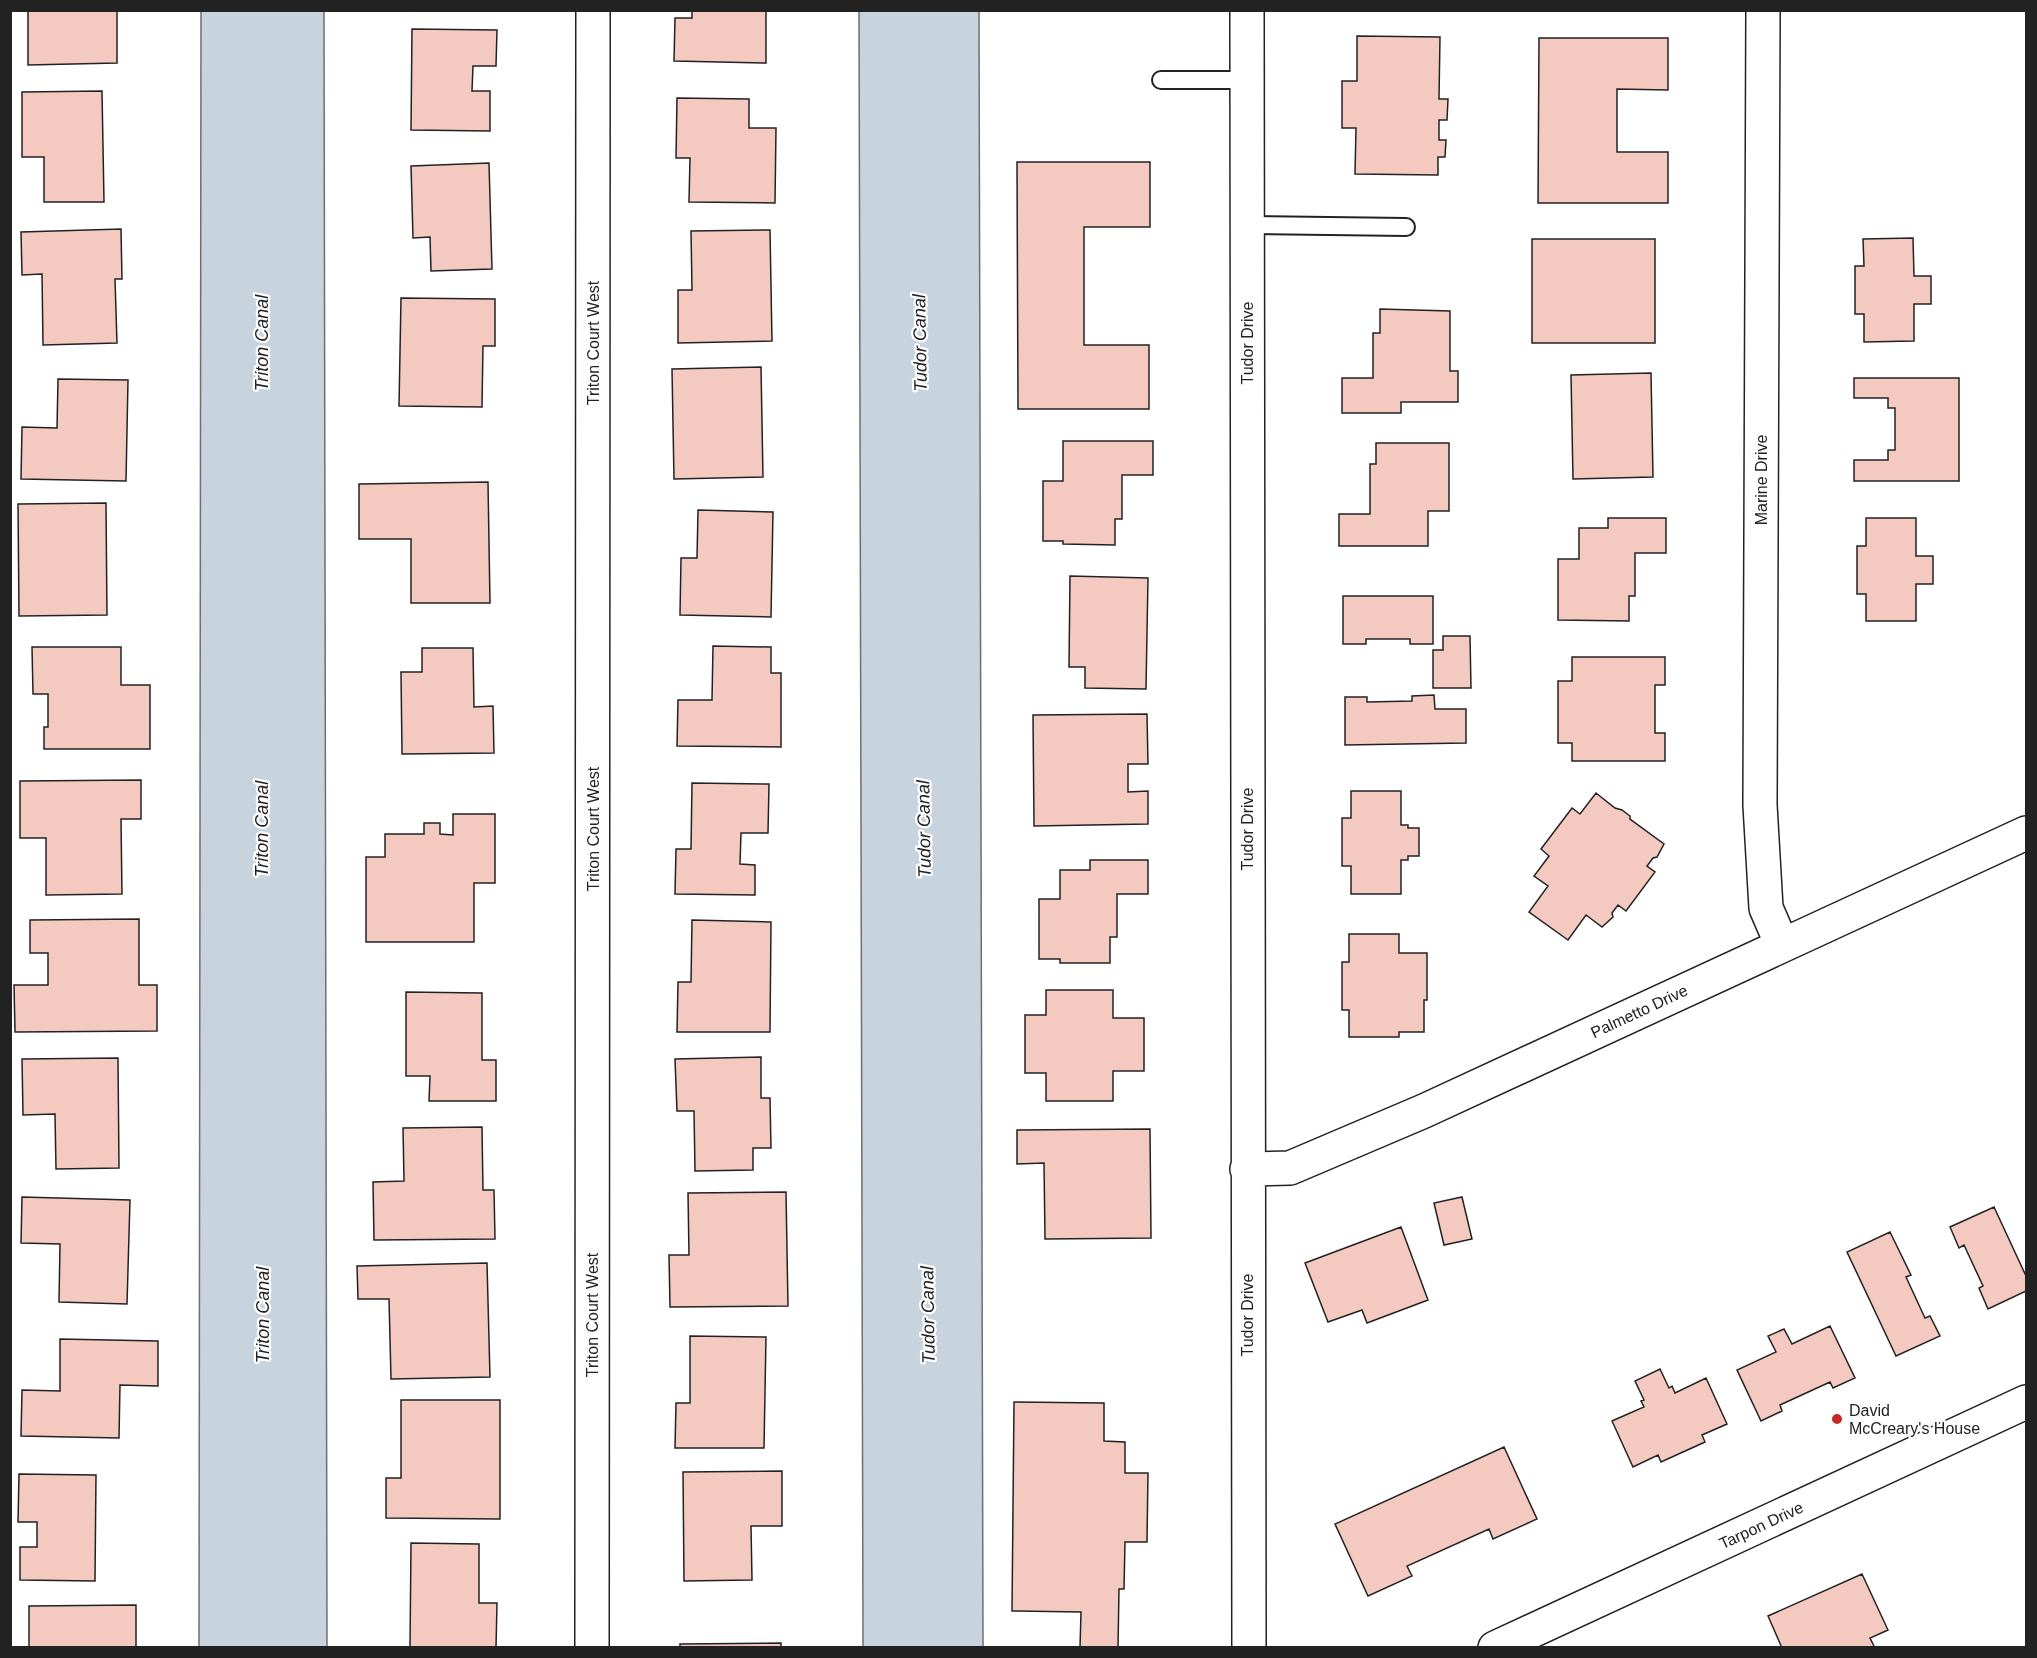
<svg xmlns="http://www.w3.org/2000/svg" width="2037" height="1658" font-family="Helvetica,sans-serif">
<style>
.water{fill:#c7d3dd;stroke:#6f6f6f;stroke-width:1.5}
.building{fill:#f3c9c0;stroke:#222;stroke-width:1.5}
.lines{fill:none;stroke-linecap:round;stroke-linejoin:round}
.lane-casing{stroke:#222;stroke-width:20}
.street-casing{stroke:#222;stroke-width:36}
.lane{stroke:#fff;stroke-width:16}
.street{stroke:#fff;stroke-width:33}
.poi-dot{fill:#c62828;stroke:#fff;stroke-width:2}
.labels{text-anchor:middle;stroke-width:4.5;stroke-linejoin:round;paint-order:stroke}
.street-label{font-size:16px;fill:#222;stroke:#fff}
.poi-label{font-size:16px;fill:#222;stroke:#fff;text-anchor:start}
.water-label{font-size:18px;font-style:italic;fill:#222;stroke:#fff}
</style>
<rect width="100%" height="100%" fill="#fff"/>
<!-- water -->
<path class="water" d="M201,11H324L327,1647H199Z
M859,11H979L983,1647H863Z"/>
<!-- building -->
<path class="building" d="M28,10H117V63L28,65Z
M692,10H766V63L674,61L675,18H692Z
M412,29L497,30L496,66H473L472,91H490V131L411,130Z
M1357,36L1440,37L1439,99H1448L1447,120H1439V140H1446L1445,157H1438V175L1355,174L1356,128H1342V81H1357Z
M1539,38H1668V90L1617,89V152H1668V203H1538Z
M102,91L104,202H44V157H22V92Z
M677,98L749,99V128H776L775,203L689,202L690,158H676Z
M1017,162H1150V227H1084V345H1149V409H1018Z
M489,163L492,269L431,271L430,237L413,238L411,166Z
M121,229L122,279H115L117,343L43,345L42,274L22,275L21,232Z
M770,230L772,341L678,343V290H692L691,231Z
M1913,238L1914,276H1931V304H1914V341L1864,342V314H1855V266H1864L1863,239Z
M1532,239H1655V343H1532Z
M401,298L495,299V346H483L482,407L399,406Z
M1380,309L1450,311V371H1458V402H1401V413H1342V378H1373V333H1380Z
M761,367L763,477L674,479L672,369Z
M1651,373L1653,477L1573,479L1571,375Z
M1854,378H1959V481H1854V460H1888V450H1895V408H1888V398H1854Z
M58,379L128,380L126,481L21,479L22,427L57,428Z
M1063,441H1153V475H1122V519H1115V545L1063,544V541H1043V481H1063Z
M1376,443H1449V511H1428V546H1339V514H1370V464H1376Z
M488,482L490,603H411V539H359V484Z
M106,503L107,615L19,616L18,504Z
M698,510L773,512L771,617L680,615L681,558H697Z
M1608,518H1666V553H1635V596H1629V621L1558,620V559H1579V528H1608Z
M1866,518H1916V556H1933V584H1916V621H1866V594H1857V546H1866Z
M1070,576L1148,578L1146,689L1085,688V667H1069Z
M1343,596H1433V644H1410V639H1366V644H1343Z
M1443,636H1470L1471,688H1433V650H1443Z
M713,646L771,647V673H781V747L677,746L678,700H712Z
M32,647H121V685H150V749H44V727H48V694H33Z
M422,648H473L474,707L493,706L494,753L402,754L401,672H422Z
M1572,657H1665V685H1655V733H1665V761H1572V743H1558V681H1572Z
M1434,695L1435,709H1466V743L1345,745V697H1367V702L1412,701V696Z
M1147,714L1148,764H1128V792L1148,791V824L1034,826L1033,715Z
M141,780V819H121L122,894L46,895V838H20V781Z
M692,783L769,784L768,833H741L740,864L755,865V895L675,894L676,849H691Z
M1351,791H1401V825H1408V828H1419V856H1408V860H1401V894H1351V866H1342V818H1351Z
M1596,793L1615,808L1622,810L1630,816V819L1664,844L1657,857L1653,858L1647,866L1655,872L1626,911L1618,905L1612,913L1613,917L1602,927L1586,915L1568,940L1529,912L1548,886L1534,876L1549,856L1541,849L1572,808L1580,814Z
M453,814H495V883H474V942H366V857H385V834H424V823H440V834L453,835Z
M1090,860H1148V894H1117V937H1110V963H1060V959H1039V899H1060V870H1090Z
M139,919V985H157V1031L15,1032L14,985H48V953H30V920Z
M692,920L771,922L770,1032H677L678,982H691Z
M1349,934H1399V953H1427V1000H1424V1032H1399V1037H1349V1010H1342V962H1349Z
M1046,990H1113V1018H1144V1071H1113V1101H1046V1073H1025V1015H1046Z
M406,992L482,993V1060H496V1101H429L430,1076H406Z
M761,1057V1098H770L771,1148H753V1170L695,1171L694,1111H677L675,1059Z
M118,1058L119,1168L56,1169L55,1114L23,1115L22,1059Z
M482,1127L483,1190H494L495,1239L374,1240L373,1182L404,1181L403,1128Z
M1150,1129L1151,1238L1045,1239L1044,1163L1017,1164V1130Z
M786,1192L788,1306L670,1307L669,1255H689L688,1193Z
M22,1197L130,1200L127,1304L59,1302L60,1244L21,1243Z
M1462,1197L1472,1239L1444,1245L1434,1203Z
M1994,1207L2026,1276V1291L1988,1309L1979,1288L1983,1286L1964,1245L1959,1248L1950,1227Z
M1401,1227L1428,1300L1367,1323L1362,1310L1328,1322L1305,1263Z
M1890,1232L1911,1275L1906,1277L1925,1318L1930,1316L1940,1336L1896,1356L1847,1252Z
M487,1263L490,1377L391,1379L389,1299H358L357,1266Z
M1830,1326L1855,1378L1833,1388L1830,1382L1780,1405L1782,1411L1761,1421L1737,1370L1776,1352L1768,1336L1784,1329L1792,1344Z
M690,1336L766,1337L764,1448H675L676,1403H690Z
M60,1339L158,1341V1386L120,1385L119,1438L21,1436L22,1390L60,1391Z
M1660,1369L1669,1388L1672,1386L1675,1393L1706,1378L1727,1424L1702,1435L1705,1442L1661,1462L1658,1455L1633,1467L1612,1421L1644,1407L1641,1401L1644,1400L1635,1381Z
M401,1400H500V1519L386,1518V1478H401Z
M1014,1402L1104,1403V1441L1125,1442V1473H1148L1147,1542H1125L1124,1589H1119L1118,1648H1080L1081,1612L1012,1611Z
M1504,1447L1537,1519L1493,1539L1489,1529L1407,1566L1412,1576L1368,1596L1335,1524Z
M782,1471V1526H751L752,1580L684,1581L683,1472Z
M19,1474L96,1475L95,1581L20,1580V1547H37V1522H18Z
M411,1543L479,1544V1603H497L496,1648L410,1647Z
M1862,1574L1888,1630L1870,1638L1875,1648H1782L1768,1616Z
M136,1605V1648H29V1606Z
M781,1643V1648H680V1644Z"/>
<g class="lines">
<defs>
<path id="lane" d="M1161,80H1247
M1247,225L1406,227"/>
<path id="street" d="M1247,10L1249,1648
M1763,10L1760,805L1766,908L1782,945
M1247,1169L1290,1168L1424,1111L2026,833
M592,1648L593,10
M1495,1648L2026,1402"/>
</defs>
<!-- lane casing -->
<use href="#lane" class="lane-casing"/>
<!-- street casing -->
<use href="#street" class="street-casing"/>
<!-- lane -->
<use href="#lane" class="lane"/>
<!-- street -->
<use href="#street" class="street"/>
</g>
<!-- markers -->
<circle class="poi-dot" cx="1837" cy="1419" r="6"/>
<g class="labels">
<!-- street labels -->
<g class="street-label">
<text transform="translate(593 343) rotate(-90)" y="6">Triton Court West</text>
<text transform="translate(1247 343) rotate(-90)" y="6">Tudor Drive</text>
<text transform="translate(1761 480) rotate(-90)" y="6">Marine Drive</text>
<text transform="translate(593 829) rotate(-90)" y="6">Triton Court West</text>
<text transform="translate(1247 829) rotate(-90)" y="6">Tudor Drive</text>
<text transform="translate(1639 1011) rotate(-25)" y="6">Palmetto Drive</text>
<text transform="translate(592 1315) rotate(-90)" y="6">Triton Court West</text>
<text transform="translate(1247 1315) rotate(-90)" y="6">Tudor Drive</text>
<text transform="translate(1761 1525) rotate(-25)" y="6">Tarpon Drive</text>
</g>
<!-- poi labels -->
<g class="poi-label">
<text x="1849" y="1416">David<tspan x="1849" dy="18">McCreary's House</tspan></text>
</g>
<!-- water labels -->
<g class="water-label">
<text transform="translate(262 343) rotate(-90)" y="6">Triton Canal</text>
<text transform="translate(920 343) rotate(-91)" y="6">Tudor Canal</text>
<text transform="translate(262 829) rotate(-90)" y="6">Triton Canal</text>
<text transform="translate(924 829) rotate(-91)" y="6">Tudor Canal</text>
<text transform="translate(263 1315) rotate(-90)" y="6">Triton Canal</text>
<text transform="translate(928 1315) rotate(-91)" y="6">Tudor Canal</text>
</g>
</g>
<!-- border -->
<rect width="2037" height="1658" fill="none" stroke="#222222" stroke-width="24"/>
</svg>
